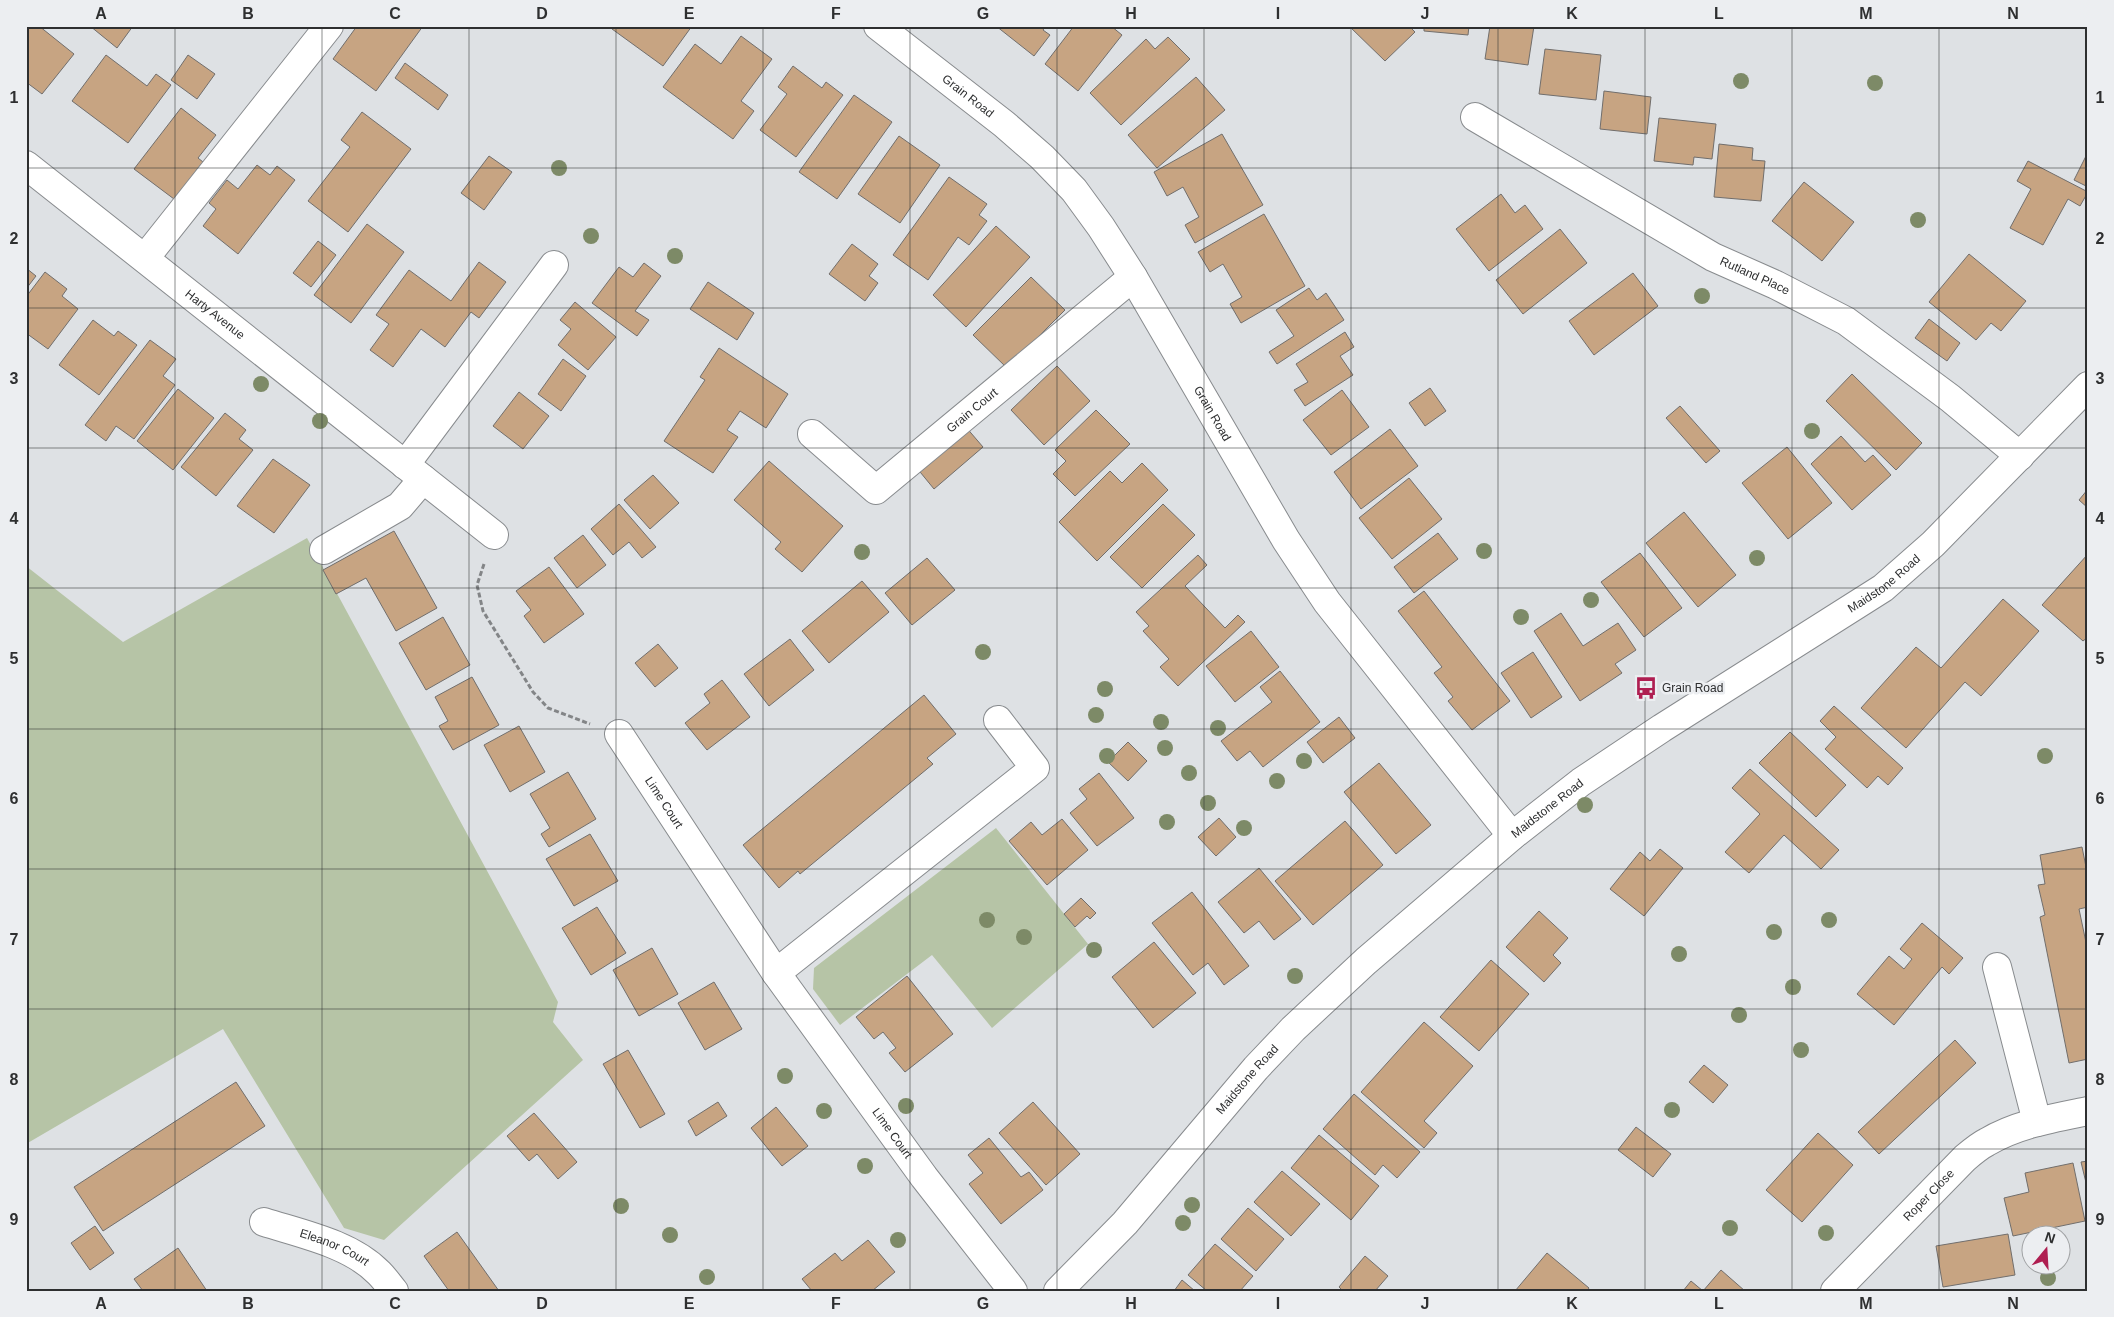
<svg xmlns="http://www.w3.org/2000/svg" width="2114" height="1317" font-family="Helvetica,sans-serif">
<style>
.green{fill:#b6c4a6}
.building{fill:#c7a482;stroke:#716e6c}
.lines{fill:none;stroke-linecap:round;stroke-linejoin:round}
.minor-casing{stroke:#888b8e;stroke-width:30}
.path{stroke:#838587;stroke-width:3;stroke-dasharray:5 2.5;stroke-linecap:butt}
.minor{stroke:#fff;stroke-width:28}
.tree{fill:#7d8a67}
.grid{fill:none;stroke:#2e2f30;stroke-width:1;stroke-opacity:0.55}
.labels{text-anchor:middle;stroke-width:5;stroke-linejoin:round;paint-order:stroke}
.street-label{font-size:12px;fill:#2e2f30;stroke:#eceef1}
.poi-label{font-size:12px;fill:#2e2f30;stroke:#eceef1;text-anchor:start}
.neatline{fill:none;stroke:#2e2f30;stroke-width:2}
.grid-label{font-size:16px;text-anchor:middle;font-weight:bold;fill:#2e2f30}
</style>
<rect width="100%" height="100%" fill="#dee1e4"/>
<!-- green -->
<path class="green" d="M307,538L558,1002L553,1022L583,1060L384,1240L344,1228L223,1029L26,1144V566L123,642Z
M996,828L1088,944L992,1028L932,955L840,1025L813,989L814,968Z"/>
<!-- building -->
<path class="building" d="M26,26H39L74,54L42,94L26,82Z
M90,26H133L117,48Z
M357,26H423L376,91L333,59Z
M614,26H692L663,66L612,29Z
M996,26H1046L1043,30L1050,35L1034,56Z
M1074,26H1111L1122,35L1078,91L1045,64Z
M1349,26H1409L1415,32L1385,61Z
M1424,26H1469L1468,35L1424,31Z
M1490,26H1534L1528,65L1485,59Z
M741,36L772,59L741,101L754,111L733,139L663,87L695,44L721,64Z
M1168,37L1190,59L1121,125L1090,93L1146,39L1155,49Z
M1545,49L1601,55L1596,100L1539,94Z
M106,55L147,86L156,74L171,85L128,143L72,101Z
M188,55L215,74L197,99L171,80Z
M405,63L448,95L438,110L395,78Z
M793,66L822,88L826,82L843,95L796,157L760,130L787,94L778,87Z
M1196,77L1225,110L1157,168L1128,135Z
M1604,91L1651,97L1647,134L1600,129Z
M854,95L892,122L837,199L799,172Z
M181,108L216,135L198,158L203,162L174,199L134,169Z
M362,112L411,149L348,232L308,201L350,147L341,140Z
M1659,118L1716,124L1712,159L1694,157L1693,165L1654,161Z
M1222,134L1263,205L1195,243L1185,225L1199,217L1183,187L1167,196L1154,172Z
M899,136L940,165L900,223L858,194Z
M1719,144L1753,148L1752,160L1765,161L1761,201L1714,197Z
M2088,152V187L2074,180Z
M489,156L512,172L484,210L461,193Z
M2028,161L2088,192L2080,206L2068,199L2043,245L2010,228L2031,189L2017,181Z
M257,165L270,175L277,166L295,180L238,254L203,226L216,209L209,203L227,180L238,189Z
M949,177L987,204L979,215L987,221L969,245L958,237L928,280L893,255Z
M1804,182L1854,222L1822,261L1772,221Z
M1501,194L1515,213L1525,205L1543,229L1489,271L1456,229Z
M1264,214L1305,286L1241,323L1230,304L1242,297L1223,264L1210,272L1198,252Z
M367,224L404,252L351,323L314,295Z
M996,226L1030,257L966,327L933,295Z
M1560,229L1587,263L1523,314L1496,280Z
M318,241L336,255L311,287L293,273Z
M852,244L878,264L869,276L878,283L865,301L829,274Z
M1969,254L2026,301L2001,331L1991,323L1976,340L1929,302Z
M479,262L506,282L479,318L471,312L445,347L421,329L393,367L370,350L389,324L376,315L409,270L451,301Z
M644,263L661,276L635,311L649,320L637,336L592,303L619,267L633,277Z
M26,268L36,276L26,289Z
M45,272L67,289L62,296L78,309L48,349L26,333V297Z
M1633,273L1658,306L1594,355L1569,321Z
M1031,277L1065,310L1007,368L973,335Z
M708,282L754,313L737,340L690,309Z
M1309,288L1317,300L1326,293L1344,320L1277,364L1269,352L1294,336L1276,310Z
M575,302L616,337L588,370L558,345L571,329L560,320Z
M1929,319L1960,343L1947,361L1915,338Z
M93,320L114,336L118,331L137,345L99,395L59,365Z
M1345,332L1354,347L1340,356L1353,375L1305,406L1294,390L1308,382L1296,364Z
M150,340L176,359L163,376L175,385L134,439L116,426L106,441L85,425Z
M719,348L788,394L766,428L740,411L727,430L738,437L713,473L664,441L705,380L700,377Z
M563,359L586,376L561,411L538,394Z
M1057,366L1090,401L1044,445L1011,410Z
M1852,374L1922,443L1896,470L1826,401Z
M1430,388L1446,411L1425,426L1409,403Z
M178,389L214,418L173,470L137,441Z
M1342,390L1369,427L1331,455L1303,420Z
M519,392L549,416L523,449L493,426Z
M1680,406L1720,451L1706,463L1666,418Z
M1096,410L1130,444L1075,496L1053,474L1066,461L1055,450Z
M225,413L246,430L239,439L253,450L216,496L181,467Z
M965,426L983,447L934,489L916,467Z
M1390,429L1418,466L1361,509L1334,472Z
M1841,436L1865,462L1873,455L1891,475L1852,510L1811,464Z
M1787,447L1832,503L1788,539L1742,483Z
M273,459L310,485L274,533L237,506Z
M769,461L843,526L802,572L775,549L781,542L734,500Z
M1142,463L1168,490L1097,561L1059,522L1110,471L1122,483Z
M653,475L679,503L650,529L624,500Z
M1409,478L1442,519L1392,559L1359,518Z
M2088,489V508L2079,500Z
M619,504L656,547L642,558L629,542L613,555L591,529Z
M1163,504L1195,535L1142,588L1110,557Z
M1684,512L1736,575L1698,607L1646,543Z
M394,531L437,608L396,631L366,578L336,594L323,570Z
M1438,533L1458,559L1414,593L1394,567Z
M583,535L606,565L577,588L554,558Z
M1640,553L1682,608L1644,637L1601,582Z
M2088,554V637L2083,641L2042,605Z
M1198,555L1207,565L1185,586L1225,628L1238,615L1245,622L1178,686L1160,667L1169,659L1143,631L1149,626L1136,612Z
M927,558L955,590L912,625L885,593Z
M549,567L584,614L544,643L524,616L531,610L516,591Z
M862,581L889,612L829,663L802,631Z
M1424,591L1510,701L1472,730L1448,701L1453,697L1434,673L1442,667L1398,611Z
M2003,599L2039,631L1981,696L1965,682L1906,748L1861,708L1916,647L1941,668Z
M1561,613L1583,646L1618,623L1636,650L1615,664L1622,673L1580,701L1534,631Z
M443,617L470,665L426,690L399,643Z
M1251,631L1279,667L1235,702L1206,666Z
M790,639L814,670L769,706L744,674Z
M658,644L678,668L655,687L635,663Z
M1533,652L1562,697L1531,718L1501,673Z
M1280,671L1320,722L1263,767L1250,751L1237,761L1221,741L1272,702L1260,687Z
M472,677L499,725L453,750L439,726L448,721L435,697Z
M722,680L750,717L707,750L685,723L710,703L704,694Z
M924,695L956,734L927,758L933,764L800,874L798,871L779,888L743,845Z
M1834,706L1903,768L1888,785L1878,776L1867,788L1825,749L1836,737L1820,721Z
M1339,717L1355,738L1323,763L1307,742Z
M519,726L545,772L510,792L484,745Z
M1790,732L1846,785L1816,817L1759,763Z
M1128,742L1147,761L1128,781L1108,762Z
M1379,763L1431,825L1396,854L1344,792Z
M1750,769L1839,850L1821,869L1784,835L1749,873L1725,852L1760,814L1732,788Z
M568,772L596,819L549,847L541,834L550,828L530,794Z
M1099,773L1134,818L1097,846L1070,813L1087,799L1079,789Z
M1219,818L1236,837L1216,856L1198,837Z
M1062,819L1088,850L1047,885L1009,841L1031,822L1042,835Z
M1345,821L1383,865L1313,925L1275,881Z
M590,834L618,881L574,906L546,859Z
M2082,847L2088,877V907L2079,909L2088,952V1059L2069,1063L2040,917L2045,915L2038,885L2045,884L2040,855Z
M1660,849L1683,868L1644,916L1610,889L1640,852L1650,861Z
M1259,868L1301,919L1274,940L1259,921L1244,933L1218,902Z
M1192,892L1249,966L1224,985L1208,963L1193,975L1152,923Z
M1081,898L1096,913L1090,919L1087,916L1075,927L1064,914Z
M597,907L626,953L591,975L562,928Z
M1539,911L1568,938L1553,955L1561,963L1544,982L1506,947Z
M1922,923L1963,958L1949,974L1942,967L1894,1025L1857,994L1889,956L1904,969L1912,959L1900,949Z
M1154,942L1196,993L1153,1028L1112,977Z
M652,948L678,994L639,1016L613,970Z
M1491,960L1529,994L1479,1051L1440,1017Z
M907,976L953,1034L905,1072L889,1053L896,1048L883,1032L874,1039L856,1017Z
M714,982L742,1029L705,1050L678,1003Z
M1424,1022L1473,1066L1424,1121L1437,1133L1424,1148L1361,1092Z
M1955,1040L1976,1063L1879,1154L1858,1132Z
M628,1050L665,1114L640,1128L603,1064Z
M1704,1065L1728,1085L1713,1103L1689,1082Z
M236,1082L265,1126L103,1231L74,1187Z
M1354,1094L1420,1152L1397,1178L1383,1165L1375,1175L1323,1129Z
M718,1102L727,1116L696,1136L688,1121Z
M1033,1102L1080,1154L1046,1185L999,1133Z
M776,1107L808,1146L782,1166L751,1128Z
M534,1113L577,1162L558,1179L537,1154L529,1161L507,1136Z
M1636,1127L1671,1154L1653,1177L1618,1150Z
M1818,1133L1853,1165L1802,1222L1766,1190Z
M1319,1135L1379,1186L1351,1220L1291,1168Z
M989,1138L1021,1177L1029,1172L1043,1190L1001,1224L969,1184L983,1173L968,1155Z
M2088,1161V1191L2081,1162Z
M2073,1163L2085,1221L2013,1236L2004,1198L2029,1192L2025,1173Z
M1282,1171L1320,1204L1291,1236L1254,1202Z
M1248,1208L1284,1239L1256,1271L1221,1239Z
M95,1226L114,1253L90,1270L71,1243Z
M457,1232L499,1291H449L424,1256Z
M2008,1234L2015,1275L1943,1287L1936,1246Z
M868,1240L895,1272L872,1291H812L802,1279L835,1253L842,1261Z
M1215,1244L1253,1276L1240,1291H1207L1188,1275Z
M178,1248L207,1291H143L134,1279Z
M1547,1253L1589,1288L1587,1291H1515Z
M1365,1256L1388,1276L1375,1291H1343L1339,1287Z
M1721,1270L1745,1291H1703Z
M1182,1280L1195,1291H1174Z
M1691,1281L1703,1291H1683Z"/>
<g class="lines">
<defs>
<g id="minor">
<path id="s1" d="M878,26L1004,124L1042,157L1074,190L1101,227L1133,277L1286,540L1327,602L1512,836"/>
<path id="s2" d="M1475,117L1713,257L1776,285L1846,321L1950,398L2020,456"/>
<path id="s3" d="M26,165L494,535"/>
<path d="M145,258L329,26"/>
<path id="s4" d="M812,434L876,490L1133,277"/>
<path d="M405,465L554,265"/>
<path d="M324,550L400,506L423,479"/>
<path id="s5" d="M619,734L776,973L924,1177L1013,1291"/>
<path d="M1997,967L2037,1122"/>
<path d="M776,973L1035,768L998,720"/>
<path id="s6" d="M264,1222C302,1234 351,1244 379,1273C385,1279 389,1285 394,1291"/>
<path id="s7" d="M1058,1291L1125,1223L1256,1068L1293,1029L1366,961L1512,836L1581,782L1662,728L1883,588L1933,544L2088,386"/>
<path id="s8" d="M1835,1291L1965,1158C1972,1152 1979,1146 1987,1142C2017,1124 2054,1118 2088,1111"/>
</g>
</defs>
<!-- minor casing -->
<use href="#minor" class="minor-casing"/>
<!-- path -->
<path class="path" d="M484,564L477,585L483,611L533,692L548,708L590,724"/>
<!-- minor -->
<use href="#minor" class="minor"/>
</g>
<!-- trees -->
<g class="tree">
<circle cx="1741" cy="81" r="8"/>
<circle cx="1875" cy="83" r="8"/>
<circle cx="559" cy="168" r="8"/>
<circle cx="1918" cy="220" r="8"/>
<circle cx="591" cy="236" r="8"/>
<circle cx="675" cy="256" r="8"/>
<circle cx="1702" cy="296" r="8"/>
<circle cx="261" cy="384" r="8"/>
<circle cx="320" cy="421" r="8"/>
<circle cx="1812" cy="431" r="8"/>
<circle cx="1484" cy="551" r="8"/>
<circle cx="862" cy="552" r="8"/>
<circle cx="1757" cy="558" r="8"/>
<circle cx="1591" cy="600" r="8"/>
<circle cx="1521" cy="617" r="8"/>
<circle cx="983" cy="652" r="8"/>
<circle cx="1105" cy="689" r="8"/>
<circle cx="1096" cy="715" r="8"/>
<circle cx="1161" cy="722" r="8"/>
<circle cx="1218" cy="728" r="8"/>
<circle cx="1165" cy="748" r="8"/>
<circle cx="1107" cy="756" r="8"/>
<circle cx="2045" cy="756" r="8"/>
<circle cx="1304" cy="761" r="8"/>
<circle cx="1189" cy="773" r="8"/>
<circle cx="1277" cy="781" r="8"/>
<circle cx="1208" cy="803" r="8"/>
<circle cx="1585" cy="805" r="8"/>
<circle cx="1167" cy="822" r="8"/>
<circle cx="1244" cy="828" r="8"/>
<circle cx="987" cy="920" r="8"/>
<circle cx="1829" cy="920" r="8"/>
<circle cx="1774" cy="932" r="8"/>
<circle cx="1024" cy="937" r="8"/>
<circle cx="1094" cy="950" r="8"/>
<circle cx="1679" cy="954" r="8"/>
<circle cx="1295" cy="976" r="8"/>
<circle cx="1793" cy="987" r="8"/>
<circle cx="1739" cy="1015" r="8"/>
<circle cx="1801" cy="1050" r="8"/>
<circle cx="785" cy="1076" r="8"/>
<circle cx="906" cy="1106" r="8"/>
<circle cx="1672" cy="1110" r="8"/>
<circle cx="824" cy="1111" r="8"/>
<circle cx="865" cy="1166" r="8"/>
<circle cx="1192" cy="1205" r="8"/>
<circle cx="621" cy="1206" r="8"/>
<circle cx="1183" cy="1223" r="8"/>
<circle cx="1730" cy="1228" r="8"/>
<circle cx="1826" cy="1233" r="8"/>
<circle cx="670" cy="1235" r="8"/>
<circle cx="898" cy="1240" r="8"/>
<circle cx="707" cy="1277" r="8"/>
<circle cx="2048" cy="1278" r="8"/>
</g>
<!-- grid -->
<path class="grid" d="M175,26V1291M322,26V1291M469,26V1291M616,26V1291M763,26V1291M910,26V1291M1057,26V1291M1204,26V1291M1351,26V1291M1498,26V1291M1645,26V1291M1792,26V1291M1939,26V1291M26,168H2088M26,308H2088M26,448H2088M26,588H2088M26,729H2088M26,869H2088M26,1009H2088M26,1149H2088"/>
<!-- icons -->
<defs>
<symbol id="bus-bare" viewBox="-9 -9 18 18"><path d="M-5-6H5V4H4V6H2V4H-2V6H-4V4H-5ZM-3.5-4V0h7V-4ZM-3.5 1.2v1.5H-2V1.2ZM2 1.2v1.5H3.5V1.2Z" fill="#af1e51" stroke="#eceef1" stroke-width="2.5" paint-order="stroke"/></symbol>
</defs>
<g fill-rule="evenodd">
<use href="#bus-bare" x="1630" y="672" width="32" height="32"/>
</g>
<g class="labels">
<!-- street labels -->
<g class="street-label">
<text dy="4" stroke="none"><textPath href="#s1" startOffset="114">Grain Road</textPath></text>
<text dy="4" stroke="none"><textPath href="#s2" startOffset="322">Rutland Place</textPath></text>
<text dy="4" stroke="none"><textPath href="#s3" startOffset="241">Harty Avenue</textPath></text>
<text dy="4" stroke="none"><textPath href="#s4" startOffset="210">Grain Court</textPath></text>
<text dy="4" stroke="none"><textPath href="#s1" startOffset="519">Grain Road</textPath></text>
<text dy="4" stroke="none"><textPath href="#s7" startOffset="1094">Maidstone Road</textPath></text>
<text dy="4" stroke="none"><textPath href="#s5" startOffset="82">Lime Court</textPath></text>
<text dy="4" stroke="none"><textPath href="#s7" startOffset="689">Maidstone Road</textPath></text>
<text dy="4" stroke="none"><textPath href="#s7" startOffset="284">Maidstone Road</textPath></text>
<text dy="4" stroke="none"><textPath href="#s5" startOffset="484">Lime Court</textPath></text>
<text dy="4" stroke="none"><textPath href="#s8" startOffset="134">Roper Close</textPath></text>
<text dy="4" stroke="none"><textPath href="#s6" startOffset="75">Eleanor Court</textPath></text>
</g>
<!-- poi labels -->
<g class="poi-label">
<text x="1662" y="692">Grain Road</text>
</g>
</g>
<!-- border -->
<rect width="2114" height="1317" fill="none" stroke="#eceef1" stroke-width="55"/>
<!-- north arrow -->
<g transform="translate(2046 1250) rotate(18)"><circle r="24" fill="#eceef1" stroke="#a0a2a4"/>
<path d="M0-4L9 19L0 12L-9 19Z" fill="#af1e51"/>
<text y="-8" font-size="14" font-weight="bold" text-anchor="middle" fill="#2e2f30">N</text>
</g>
<rect x="28" y="28" width="2058" height="1262" class="neatline"/>
<g class="grid-label">
<text x="101" y="19">A</text>
<text x="248" y="19">B</text>
<text x="395" y="19">C</text>
<text x="542" y="19">D</text>
<text x="689" y="19">E</text>
<text x="836" y="19">F</text>
<text x="983" y="19">G</text>
<text x="1131" y="19">H</text>
<text x="1278" y="19">I</text>
<text x="1425" y="19">J</text>
<text x="1572" y="19">K</text>
<text x="1719" y="19">L</text>
<text x="1866" y="19">M</text>
<text x="2013" y="19">N</text>
<text x="14" y="103">1</text>
<text x="2100" y="103">1</text>
<text x="14" y="244">2</text>
<text x="2100" y="244">2</text>
<text x="14" y="384">3</text>
<text x="2100" y="384">3</text>
<text x="14" y="524">4</text>
<text x="2100" y="524">4</text>
<text x="14" y="664">5</text>
<text x="2100" y="664">5</text>
<text x="14" y="804">6</text>
<text x="2100" y="804">6</text>
<text x="14" y="945">7</text>
<text x="2100" y="945">7</text>
<text x="14" y="1085">8</text>
<text x="2100" y="1085">8</text>
<text x="14" y="1225">9</text>
<text x="2100" y="1225">9</text>
<text x="101" y="1309">A</text>
<text x="248" y="1309">B</text>
<text x="395" y="1309">C</text>
<text x="542" y="1309">D</text>
<text x="689" y="1309">E</text>
<text x="836" y="1309">F</text>
<text x="983" y="1309">G</text>
<text x="1131" y="1309">H</text>
<text x="1278" y="1309">I</text>
<text x="1425" y="1309">J</text>
<text x="1572" y="1309">K</text>
<text x="1719" y="1309">L</text>
<text x="1866" y="1309">M</text>
<text x="2013" y="1309">N</text>
</g>
</svg>
